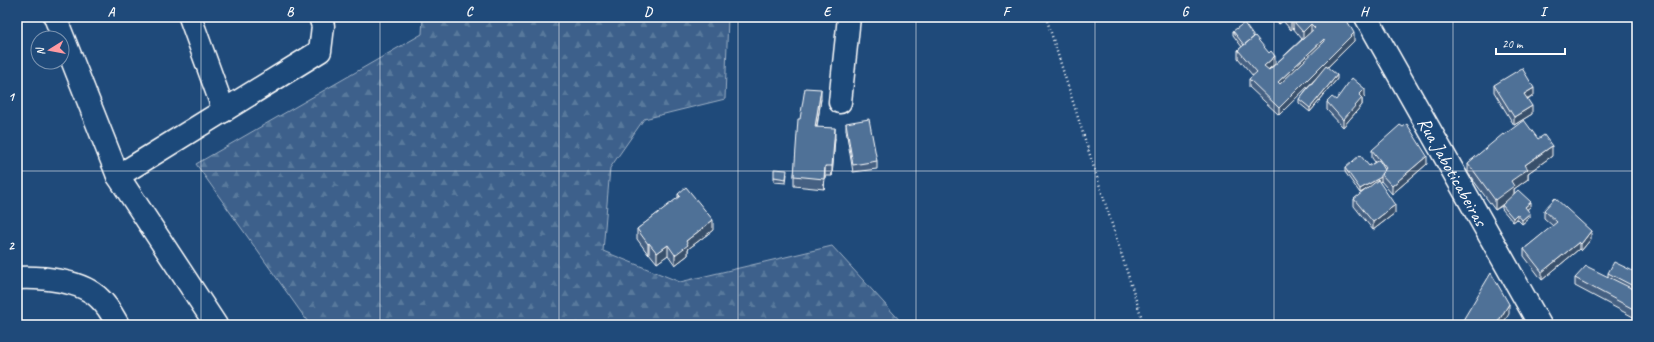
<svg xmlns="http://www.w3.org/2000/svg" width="1654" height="342" font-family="Caveat,sans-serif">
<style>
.forest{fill:url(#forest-firs);stroke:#9eb0c5}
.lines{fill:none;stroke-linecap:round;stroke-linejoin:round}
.street-casing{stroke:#fff;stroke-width:25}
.path{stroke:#fff;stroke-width:2.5;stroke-dasharray:1 3;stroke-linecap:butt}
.street{stroke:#1f4a7a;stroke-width:22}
.wall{fill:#456182;stroke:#fff}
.shaded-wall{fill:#384f6a;stroke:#fff}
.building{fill:#507197;stroke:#fff;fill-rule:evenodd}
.grid{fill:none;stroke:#fff;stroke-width:1;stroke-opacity:0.55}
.labels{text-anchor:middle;stroke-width:3.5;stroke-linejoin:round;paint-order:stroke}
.street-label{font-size:19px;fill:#fff;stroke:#1f4a7a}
.neatline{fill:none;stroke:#fff;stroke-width:1.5}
.grid-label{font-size:13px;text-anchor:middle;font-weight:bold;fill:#fff}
</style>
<defs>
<pattern id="forest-firs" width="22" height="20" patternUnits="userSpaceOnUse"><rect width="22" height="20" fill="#3c618b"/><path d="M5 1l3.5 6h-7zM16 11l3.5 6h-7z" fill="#59799c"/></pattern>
</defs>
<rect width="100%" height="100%" fill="#1f4a7a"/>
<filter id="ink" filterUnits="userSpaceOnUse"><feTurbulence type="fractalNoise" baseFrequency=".025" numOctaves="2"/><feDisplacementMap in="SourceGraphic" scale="8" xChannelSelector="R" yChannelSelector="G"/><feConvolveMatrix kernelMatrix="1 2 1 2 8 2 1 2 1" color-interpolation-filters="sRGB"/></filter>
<g filter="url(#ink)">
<!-- forest -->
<path class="forest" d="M423,17H728L725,99L644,119L610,168L603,251L680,282L832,246L904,325H310L196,164L422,34Z"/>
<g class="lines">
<defs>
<g id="street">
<path d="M55,17L118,176L216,325"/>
<path d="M190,17L224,111"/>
<path id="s1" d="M1366,17L1540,325"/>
<path d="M840,102L849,17"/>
<path d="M118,176L320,51L323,26L320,17"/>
<path d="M17,278C42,277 82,280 100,299C108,306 113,316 118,325"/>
</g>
</defs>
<!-- street casing -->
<use href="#street" class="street-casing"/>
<!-- path -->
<path class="path" d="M1046,17L1144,325"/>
<!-- street -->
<use href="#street" class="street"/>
</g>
<!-- wall -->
<path class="wall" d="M1274,17H1345L1354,41L1327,68L1337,79L1310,112L1299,103V99L1315,79L1279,115L1249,87V79L1253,76L1238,58V50L1242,47L1233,35V31L1254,37L1275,64L1268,70H1269L1302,39L1293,28L1291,30L1283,21L1279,24Z
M1494,85L1534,95L1528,100L1532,114L1514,125L1494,92Z
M1365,96L1362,99V105L1343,127L1327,110V102Z
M821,99L817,127L835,138L832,176H825L824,189L794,186V176L800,119Z
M846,123L877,161V169L853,172L846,130Z
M1504,135L1552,156L1528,173V179L1514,189V194L1531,206L1527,209L1530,217L1522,224L1517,219L1513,222L1502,209V206L1495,210L1468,173V163Z
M1372,150L1427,164L1392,194L1381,181L1379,182L1395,213L1373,230L1354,206V199L1365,191L1360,193L1345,172V168L1369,166L1375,162L1372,158Z
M787,174L786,183L774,182V177Z
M678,194L713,230L688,249V255L675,265L668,255L657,263L649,253L648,254L637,239V229L678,198Z
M1544,210L1591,239L1581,251L1579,249L1542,280L1524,256V249L1553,226L1544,218Z
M1637,211V223L1635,222V215Z
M1608,273H1637V319L1575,286V278L1608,277Z"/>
<!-- shaded-wall -->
<path class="shaded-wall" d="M1279,17H1283V21L1279,24Z
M1293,21V28L1291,30V22Z
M1311,24V32L1303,40V32Z
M1354,33V41L1279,115V108Z
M1324,39V47L1278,90V82Z
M1275,56V64L1264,73V66Z
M1337,75V79L1310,112V108Z
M1534,88V95L1524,102V94Z
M821,89V99L815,137V127Z
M1365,89V96L1362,99V105L1343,127V120L1359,95Z
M1532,106V114L1514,125V117Z
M835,128V138L832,176V166Z
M1552,146V156L1528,173V179L1514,189V196L1495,210V200L1511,181L1525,165Z
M1427,156V164L1392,194V186Z
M825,166V176L824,189V179Z
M1381,177V181L1360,193V189Z
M1531,202V206L1525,211V207Z
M1395,205V213L1373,230V222Z
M1530,213V217L1522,224V220Z
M1517,214V219L1513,222V218Z
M713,220V230L688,249V255L675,265V255L686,241Z
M1591,231V239L1581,251V244Z
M1579,242V249L1542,280V272Z
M649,243V253L648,254V244Z
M668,245V255L657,263V253Z
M1509,304V314L1502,325H1496Z"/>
<!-- building -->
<path class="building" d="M1286,17H1345L1354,33L1279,108L1249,79L1257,72L1238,50L1255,36L1269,53L1271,51L1275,56L1264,66L1269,70L1315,28L1311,24L1303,32L1293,21L1291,22ZM1324,39L1325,41L1280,84L1278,82Z
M1244,23L1254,37L1244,45L1233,31Z
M1326,66L1337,75L1310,108L1299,99Z
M1522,68L1534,88L1524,94L1532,106L1514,117L1494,85Z
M1352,78L1365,89L1359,95L1362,98L1343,120L1327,102L1332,97L1336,100Z
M805,88L821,89L815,127L835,128L832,166H825L824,179L794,176L798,119H800Z
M869,119L877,161L853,165L846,123Z
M1524,120L1538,139L1544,135L1552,146L1525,165L1528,169L1511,181L1514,186L1495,200L1468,163L1503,134L1504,135Z
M1407,124L1427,156L1392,186L1381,174L1386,168L1372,150L1400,125L1403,127Z
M1360,155L1369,166L1379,160L1385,170L1381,174V177L1360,189L1345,168Z
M774,169L787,170L786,179L774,177Z
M1378,180L1395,205L1373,222L1354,199Z
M686,187L713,220L686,241L688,245L675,255L668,245L657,253L649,243L648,244L637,229L680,196L678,194Z
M1518,190L1531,202L1525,207L1530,213L1522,220L1517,214L1513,218L1502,205Z
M1555,198L1591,231L1581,244L1579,242L1542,272L1524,249L1557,222L1544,210Z
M1614,262L1637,273V288L1608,273Z
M1586,266L1637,291V311L1575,278Z
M1491,273L1509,304L1496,325H1460Z
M1615,321L1622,325H1613Z"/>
</g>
<!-- grid -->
<path class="grid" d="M201,17V325M380,17V325M559,17V325M738,17V325M916,17V325M1095,17V325M1274,17V325M1453,17V325M17,171H1637"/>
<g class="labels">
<!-- street labels -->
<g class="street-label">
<text dy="7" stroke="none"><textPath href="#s1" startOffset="177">Rua Jaboticabeiras</textPath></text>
</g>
</g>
<!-- margin -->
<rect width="1654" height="342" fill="none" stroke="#1f4a7a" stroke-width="44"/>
<!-- north arrow -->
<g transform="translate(50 50) rotate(259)"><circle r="19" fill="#1f4a7a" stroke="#7992af"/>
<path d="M0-3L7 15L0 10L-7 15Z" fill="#ff9aa2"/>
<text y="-6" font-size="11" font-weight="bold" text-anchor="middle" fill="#ffffff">N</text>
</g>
<!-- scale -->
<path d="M1496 48v6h69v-6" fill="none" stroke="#ffffff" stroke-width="2"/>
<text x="1502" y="48" font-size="12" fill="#ffffff" stroke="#1f4a7a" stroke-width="3" paint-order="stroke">20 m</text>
<rect x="22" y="22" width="1610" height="298" class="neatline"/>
<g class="grid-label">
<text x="111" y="16">A</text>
<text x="290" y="16">B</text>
<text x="469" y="16">C</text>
<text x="648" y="16">D</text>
<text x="827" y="16">E</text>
<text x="1006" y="16">F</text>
<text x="1185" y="16">G</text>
<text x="1364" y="16">H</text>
<text x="1543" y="16">I</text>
<text x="11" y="101">1</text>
<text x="11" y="250">2</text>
</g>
</svg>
